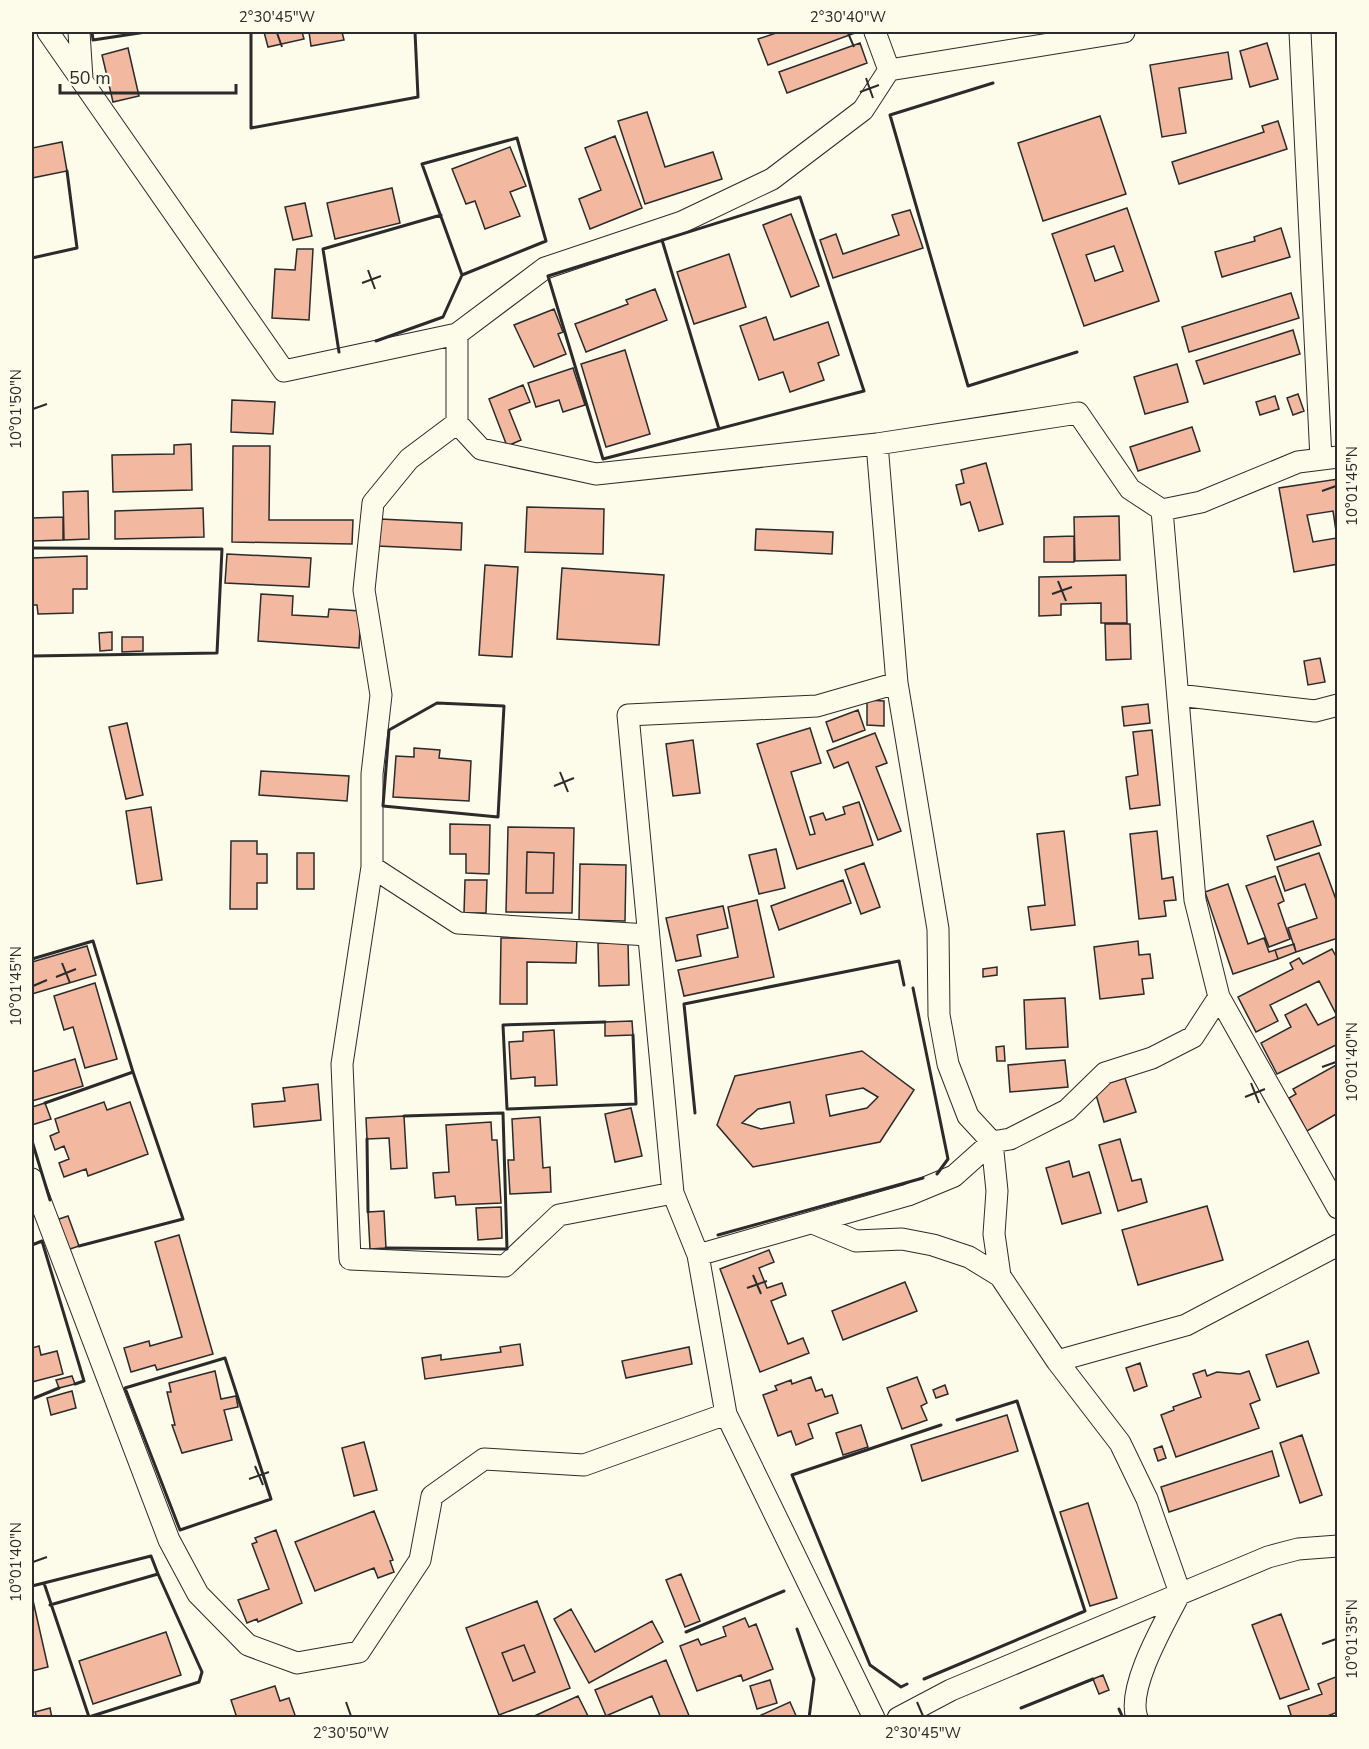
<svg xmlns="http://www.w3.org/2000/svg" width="1369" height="1749" font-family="'Nunito Sans',sans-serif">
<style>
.building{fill:#f2b8a0;stroke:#2b2b2b;stroke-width:1.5;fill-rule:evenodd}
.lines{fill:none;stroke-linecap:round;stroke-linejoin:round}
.minor-casing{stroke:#2b2b2b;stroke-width:23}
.minor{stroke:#fdfbea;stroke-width:21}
.wall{stroke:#2b2b2b;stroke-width:3}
.ticks{fill:none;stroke:#2b2b2b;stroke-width:2}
.neatline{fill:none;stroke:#2b2b2b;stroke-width:2}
.ticks-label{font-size:15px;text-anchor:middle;fill:#2b2b2b}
</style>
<rect width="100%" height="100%" fill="#fdfbea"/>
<!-- building -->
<path class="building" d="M264,32H302L304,39L268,47Z
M309,32H342L344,40L311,46Z
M779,32H855V33L768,65L758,39Z
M860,43L867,63L787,93L779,72Z
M1267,43L1278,79L1250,87L1240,51Z
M128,48L139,96L113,102L102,55Z
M1228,52L1232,79L1179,88L1186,133L1162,137L1150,65Z
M647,112L665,167L713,152L722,179L645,204L618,121Z
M1100,116L1126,194L1043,221L1018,143Z
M1278,121L1287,149L1179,184L1172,162L1264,132L1262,126Z
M615,136L642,208L590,229L579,199L601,190L585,148Z
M62,142L67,171L32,178V148Z
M510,147L526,186L510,192L520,216L485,229L475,201L466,204L452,169Z
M392,188L400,223L335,239L327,203Z
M305,203L312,236L293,240L285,207Z
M1127,208L1159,301L1084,326L1052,234ZM1114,246L1123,271L1095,281L1086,255Z
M910,210L923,248L833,278L820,240L836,234L843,254L899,235L892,215Z
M791,214L819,286L791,297L763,225Z
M1281,228L1290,257L1222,277L1215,252L1255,241L1254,237Z
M297,249H313L309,320L272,318L275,269L295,270Z
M729,254L746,307L694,324L677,272Z
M655,289L667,320L586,352L575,324L628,304L626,300Z
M1291,293L1299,318L1189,352L1182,327Z
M554,309L563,332L558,334L566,354L534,367L514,325Z
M766,317L774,340L828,322L839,355L818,363L824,380L790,392L783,372L759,380L740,326Z
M1293,330L1300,354L1204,384L1196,361Z
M625,350L650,434L606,447L581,364Z
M1177,364L1188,402L1145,414L1134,377Z
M573,368L585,405L563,412L559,400L536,407L528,383Z
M523,385L530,402L509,410L521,440L507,446L489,399Z
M1298,394L1304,411L1293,415L1287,398Z
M1275,396L1279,409L1260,415L1256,402Z
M232,400L275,402L273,434L231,432Z
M1192,427L1200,451L1138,471L1130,447Z
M191,444L192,490L113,492L112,455L174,454V445Z
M233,446H270L269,520H353L352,544L232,542Z
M986,463L1003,524L979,531L970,502L961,505L956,485L964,483L961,470Z
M1338,479V564L1294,572L1279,488ZM1333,511L1337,538L1313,542L1307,515Z
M88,491L89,539L64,540L63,492Z
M527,507L604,509L603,554L525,552Z
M203,508L204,537L115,539V511Z
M1119,516L1120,560L1075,561L1074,517Z
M63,517V540L32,541V518Z
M380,519L462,523L461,550L378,546Z
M756,529L833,532L832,554L755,550Z
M1074,536V562H1044V537Z
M227,554L311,558L309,587L225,583Z
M87,556V589H73V613L38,614L37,605H32V558Z
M485,565L518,567L512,657L479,655Z
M562,568L664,575L659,645L557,639Z
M1126,575L1127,623H1101V603L1061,604V615L1039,616V577Z
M261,594L293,596L292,615L328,617L329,609L361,611L359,648L258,641Z
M1105,624H1130L1131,659L1106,660Z
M112,632V650L100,651L99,633Z
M122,637H143V651L122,652Z
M1320,658L1325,682L1308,685L1304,661Z
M867,700L884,701V726L867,725Z
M1148,704L1150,723L1124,726L1122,707Z
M858,710L865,730L833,742L826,722Z
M127,723L143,795L126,799L109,727Z
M810,728L821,763L791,772L810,835L815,834L810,817L823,813L826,820L845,814L843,807L859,802L873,845L797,869L757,744Z
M1152,730L1160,805L1130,809L1126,777L1138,775L1133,732Z
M875,733L887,763L876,767L901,831L878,840L848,762L834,768L827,751Z
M693,740L700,793L673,796L666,744Z
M414,748L440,750L439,758L471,761L469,801L393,797L396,756L414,757Z
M261,771L349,776L347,801L259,795Z
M151,807L162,880L137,884L126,811Z
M1313,821L1321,845L1275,860L1267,836Z
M450,824L490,825L489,874L466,873V854H450Z
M508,827L574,828L572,913L506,912ZM527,852L554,853L553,893H526Z
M1064,831L1075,925L1031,930L1028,907L1045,905L1037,834Z
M1157,831L1162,879L1173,877L1176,900L1164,901L1166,916L1139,919L1130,834Z
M231,841H257V854H267V883H257V909H230Z
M776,849L785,888L759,894L749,855Z
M527,852L554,853L553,893H526Z
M297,853H314V889H297Z
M1319,853L1338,905V938L1296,952L1288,928L1317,918L1305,884L1285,891L1277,867Z
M864,863L880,907L861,914L845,870Z
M580,864L626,865L625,921L579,920Z
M1275,876L1284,901L1278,904L1290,939L1269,947L1246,886Z
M465,880H487L486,913H464Z
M843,880L851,903L779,930L771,906Z
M1228,884L1248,944L1264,938L1269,952L1275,950L1278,959L1233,974L1205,892Z
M757,900L774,977L684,996L678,970L738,957L728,907Z
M723,906L728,928L697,935L701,956L676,961L666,918Z
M501,938L577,939L576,963L527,962V1004H500Z
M1138,941L1139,955L1150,954L1153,978L1142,979L1144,994L1100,999L1094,947Z
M628,942L629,985L599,986L598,943Z
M1294,944L1296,952L1278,959L1275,950Z
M87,946L96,975L32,994V962Z
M1332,949L1338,960V1044L1277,1074L1261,1043L1291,1027L1285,1015L1306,1004L1318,1025L1337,1016L1319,981L1270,1005L1278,1021L1256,1032L1238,997L1293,969L1290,963L1299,958L1303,964Z
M997,967V975L983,977V969Z
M95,983L117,1059L85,1068L73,1027L64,1030L54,996Z
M1065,998L1068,1047L1026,1049L1024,1000Z
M632,1021L633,1035L605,1036V1022Z
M554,1030L557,1085L535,1086V1077L511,1079L509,1042L523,1041V1032Z
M1004,1046L1005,1061H997L996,1047Z
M862,1051L914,1090L880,1142L753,1167L717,1125L735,1076ZM863,1088L878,1097L867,1108L830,1116L826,1095ZM790,1102L794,1123L761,1129L742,1123L758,1109Z
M75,1059L83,1086L32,1101V1072Z
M1065,1060L1068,1087L1010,1092L1008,1065Z
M1338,1064V1113L1307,1131L1289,1098L1296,1094L1293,1089Z
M1125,1078L1136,1112L1104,1122L1094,1088Z
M318,1084L321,1120L254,1127L252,1104L285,1101L283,1088Z
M104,1102L107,1110L130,1102L148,1154L88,1176L86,1169L64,1177L59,1163L69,1159L64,1146L55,1150L50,1136L59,1132L55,1119Z
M45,1103L51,1119L32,1125V1107Z
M631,1108L642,1156L615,1162L605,1114Z
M404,1116L407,1168L391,1169L389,1138L367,1139L366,1118Z
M540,1117L543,1168L550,1167L551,1192L510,1194L508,1160H514L512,1119Z
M491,1122L492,1140H497L501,1203L456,1205L455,1196L435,1198L433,1173L449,1172L446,1125Z
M1120,1139L1132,1181L1141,1179L1147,1202L1118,1211L1099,1145Z
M1069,1161L1073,1177L1089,1172L1101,1213L1062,1224L1046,1168Z
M1207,1206L1223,1260L1138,1285L1122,1230Z
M501,1207L502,1238L478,1240L476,1208Z
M384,1211L386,1248L370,1249L368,1212Z
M68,1216L79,1246L67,1250L56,1220Z
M179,1235L213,1354L157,1370L155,1365L131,1372L124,1348L149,1341L150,1346L182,1337L155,1242Z
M769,1250L774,1262L759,1268L767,1288L782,1283L786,1295L771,1301L788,1344L803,1338L809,1353L760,1372L720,1269Z
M905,1282L917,1311L843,1340L832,1311Z
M1308,1341L1319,1373L1277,1387L1266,1355Z
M520,1344L523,1365L425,1379L422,1358L441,1355V1360L501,1352L500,1347Z
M39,1346L41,1355L57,1351L63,1374L32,1382V1348Z
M689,1347L692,1364L626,1378L622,1361Z
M1140,1363L1147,1386L1134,1391L1126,1368Z
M1205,1370L1207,1376L1217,1372L1240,1374L1249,1371L1260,1400L1250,1404L1259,1428L1176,1457L1161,1415L1174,1410L1173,1407L1201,1397L1193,1374Z
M215,1371L221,1399L236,1396L238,1407L224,1410L232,1440L182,1453L172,1425H175L167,1392H171L169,1383Z
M72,1376L75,1384L59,1388L56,1380Z
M811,1377L816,1391L822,1389L825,1397L832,1395L838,1413L808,1424L813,1438L796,1445L791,1431L778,1436L763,1395L777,1390L775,1386L791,1380L792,1384Z
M917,1377L927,1403L921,1406L927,1420L902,1429L887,1388Z
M945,1385L948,1394L936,1398L933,1390Z
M72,1391L76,1408L51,1415L47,1398Z
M1007,1415L1018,1451L922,1481L911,1445Z
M861,1425L868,1447L843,1455L836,1433Z
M1302,1435L1322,1495L1300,1503L1280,1443Z
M364,1442L377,1490L354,1496L342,1448Z
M1162,1446L1166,1458L1158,1461L1154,1449Z
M1272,1451L1279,1476L1169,1512L1161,1487Z
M1088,1503L1117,1598L1090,1606L1060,1512Z
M374,1511L393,1560L390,1561L394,1572L378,1578L374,1568L315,1591L295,1542Z
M276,1530L302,1603L258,1622L257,1619L247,1623L238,1600L269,1589L252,1544L257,1542L255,1538Z
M681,1574L700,1621L685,1627L666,1580Z
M32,1596L48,1667L32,1671Z
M537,1601L570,1688L499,1715L466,1628ZM524,1645L535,1672L513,1681L502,1653Z
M571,1609L595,1652L652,1621L663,1642L589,1683L554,1619Z
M1281,1614L1309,1689L1280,1699L1252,1625Z
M745,1618L749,1627L756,1624L773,1669L743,1681L741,1675L697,1691L680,1646L698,1639L701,1645L726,1636L723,1627Z
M166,1632L181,1675L93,1704L79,1661Z
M524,1645L535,1672L513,1681L502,1653Z
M666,1660L690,1718H661L652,1696L606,1716L595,1690Z
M1103,1675L1109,1690L1099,1694L1093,1679Z
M1338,1676V1712L1322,1718H1292L1288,1706L1322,1694L1318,1684Z
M770,1680L777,1703L757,1709L750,1686Z
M275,1686L280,1701L289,1698L296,1718H237L231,1700Z
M578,1696L589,1718H530Z
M790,1702L797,1718H755Z
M50,1708L52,1718H37L35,1712Z"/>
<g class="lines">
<defs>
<path id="minor" d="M48,32L284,371L457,334L545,268L682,222L772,179L863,110L889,70L1124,32
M79,32L82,79
M875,32L889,70
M1300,32L1321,459
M457,334V423L409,459L373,503L364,590L381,695L372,774V867L458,923L648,935
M457,423L481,449L596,474L877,444L1078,413L1130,489L1162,510L1201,502L1298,462L1338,457
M877,444L897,683L938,929L939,1015L948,1064L968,1116L992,1142L997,1191L994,1234L1000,1276L1057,1361L1120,1443L1147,1499L1180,1593C1165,1622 1126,1688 1137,1718
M1162,510L1195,900L1219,997L1338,1208
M1178,695L1315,711L1338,705
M372,867L342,1064L350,1259L505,1266L559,1215L673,1193
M32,1179L169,1540L198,1594L248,1645L297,1663L359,1652L420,1560L432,1496L484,1459L584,1465L726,1414
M815,1224L856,1241L902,1239L933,1245L969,1257L1000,1276
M698,1255L908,1195L954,1176L992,1142L1010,1139L1067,1110L1105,1073L1152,1058L1193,1037L1219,997
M1057,1361L1186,1325L1338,1245
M874,1718L726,1414L698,1255L673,1193L628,715L817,706L897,683
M898,1718L951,1690L1268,1557L1298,1549L1338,1546"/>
</defs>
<!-- minor casing -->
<use href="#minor" class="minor-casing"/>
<!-- minor -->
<use href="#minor" class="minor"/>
<!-- wall -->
<path class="wall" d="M92,32L93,40L146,32
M251,32V128L418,97L415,32
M993,83L890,115L968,386L1077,352
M517,138L546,241L462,275L422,164Z
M800,197L864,391L603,459L548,276Z
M662,240L719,429
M32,258L77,248L67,171
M376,341L443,317L462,275
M339,352L323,249L441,215
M32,548L222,549L217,653L32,656
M437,703L504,706L498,817L383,806L389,730Z
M32,959L93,941L133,1072
M913,988L948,1159L937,1174
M605,1022L503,1025L507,1109L636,1104L633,1035
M45,1103L133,1072L183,1219L79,1246
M695,1113L684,1004L899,961L904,985
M367,1139L368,1212
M32,1141L50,1200
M718,1235L923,1178
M32,1245L42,1241L84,1381L75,1384
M386,1248L507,1249L503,1113L404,1116
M225,1358L271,1499L180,1530L125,1388Z
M32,1399L59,1388
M44,1583L89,1717L199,1682L202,1672L158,1574L50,1605
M32,1586L151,1556L158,1574
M797,1629L814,1679L809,1718
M686,1632L784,1591
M924,1679L1085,1611L1017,1401L957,1420
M907,1684L901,1687L870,1665L792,1475L941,1425
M1021,1708L1093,1679
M1119,1709L1123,1718"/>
</g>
<!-- ticks -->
<path class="ticks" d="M277,33L282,47M848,33L854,47M866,78L873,98M860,92L879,85M368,270L375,289M362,283L381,276M33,409L47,404M1322,491L1336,486M1058,581L1066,601M1052,594L1072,587M560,772L568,792M554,786L574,778M62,963L70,983M56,977L76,969M33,986L47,980M1322,1067L1336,1062M1251,1083L1259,1103M1245,1097L1265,1089M753,1275L761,1294M747,1288L767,1281M255,1466L263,1485M249,1479L269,1472M33,1562L47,1557M1322,1644L1336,1639M346,1702L351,1716M917,1702L923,1716"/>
<!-- border -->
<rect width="1369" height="1749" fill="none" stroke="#fdfbea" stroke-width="66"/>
<!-- scale -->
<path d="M60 84v9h176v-9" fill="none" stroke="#2b2b2b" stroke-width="3"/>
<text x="69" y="84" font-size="18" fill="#2b2b2b" stroke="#fdfbea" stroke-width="4.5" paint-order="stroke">50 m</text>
<rect x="33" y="33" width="1303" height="1683" class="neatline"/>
<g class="ticks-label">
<text x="277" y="22">2°30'45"W</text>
<text x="848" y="22">2°30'40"W</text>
<text transform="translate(16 409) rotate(-90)" y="5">10°01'50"N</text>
<text transform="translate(1352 486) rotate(-90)" y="5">10°01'45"N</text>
<text transform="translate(16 986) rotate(-90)" y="5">10°01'45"N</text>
<text transform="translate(1352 1062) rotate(-90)" y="5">10°01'40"N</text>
<text transform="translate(16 1562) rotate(-90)" y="5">10°01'40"N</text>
<text transform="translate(1352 1639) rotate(-90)" y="5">10°01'35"N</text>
<text x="351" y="1738">2°30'50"W</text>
<text x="923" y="1738">2°30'45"W</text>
</g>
</svg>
